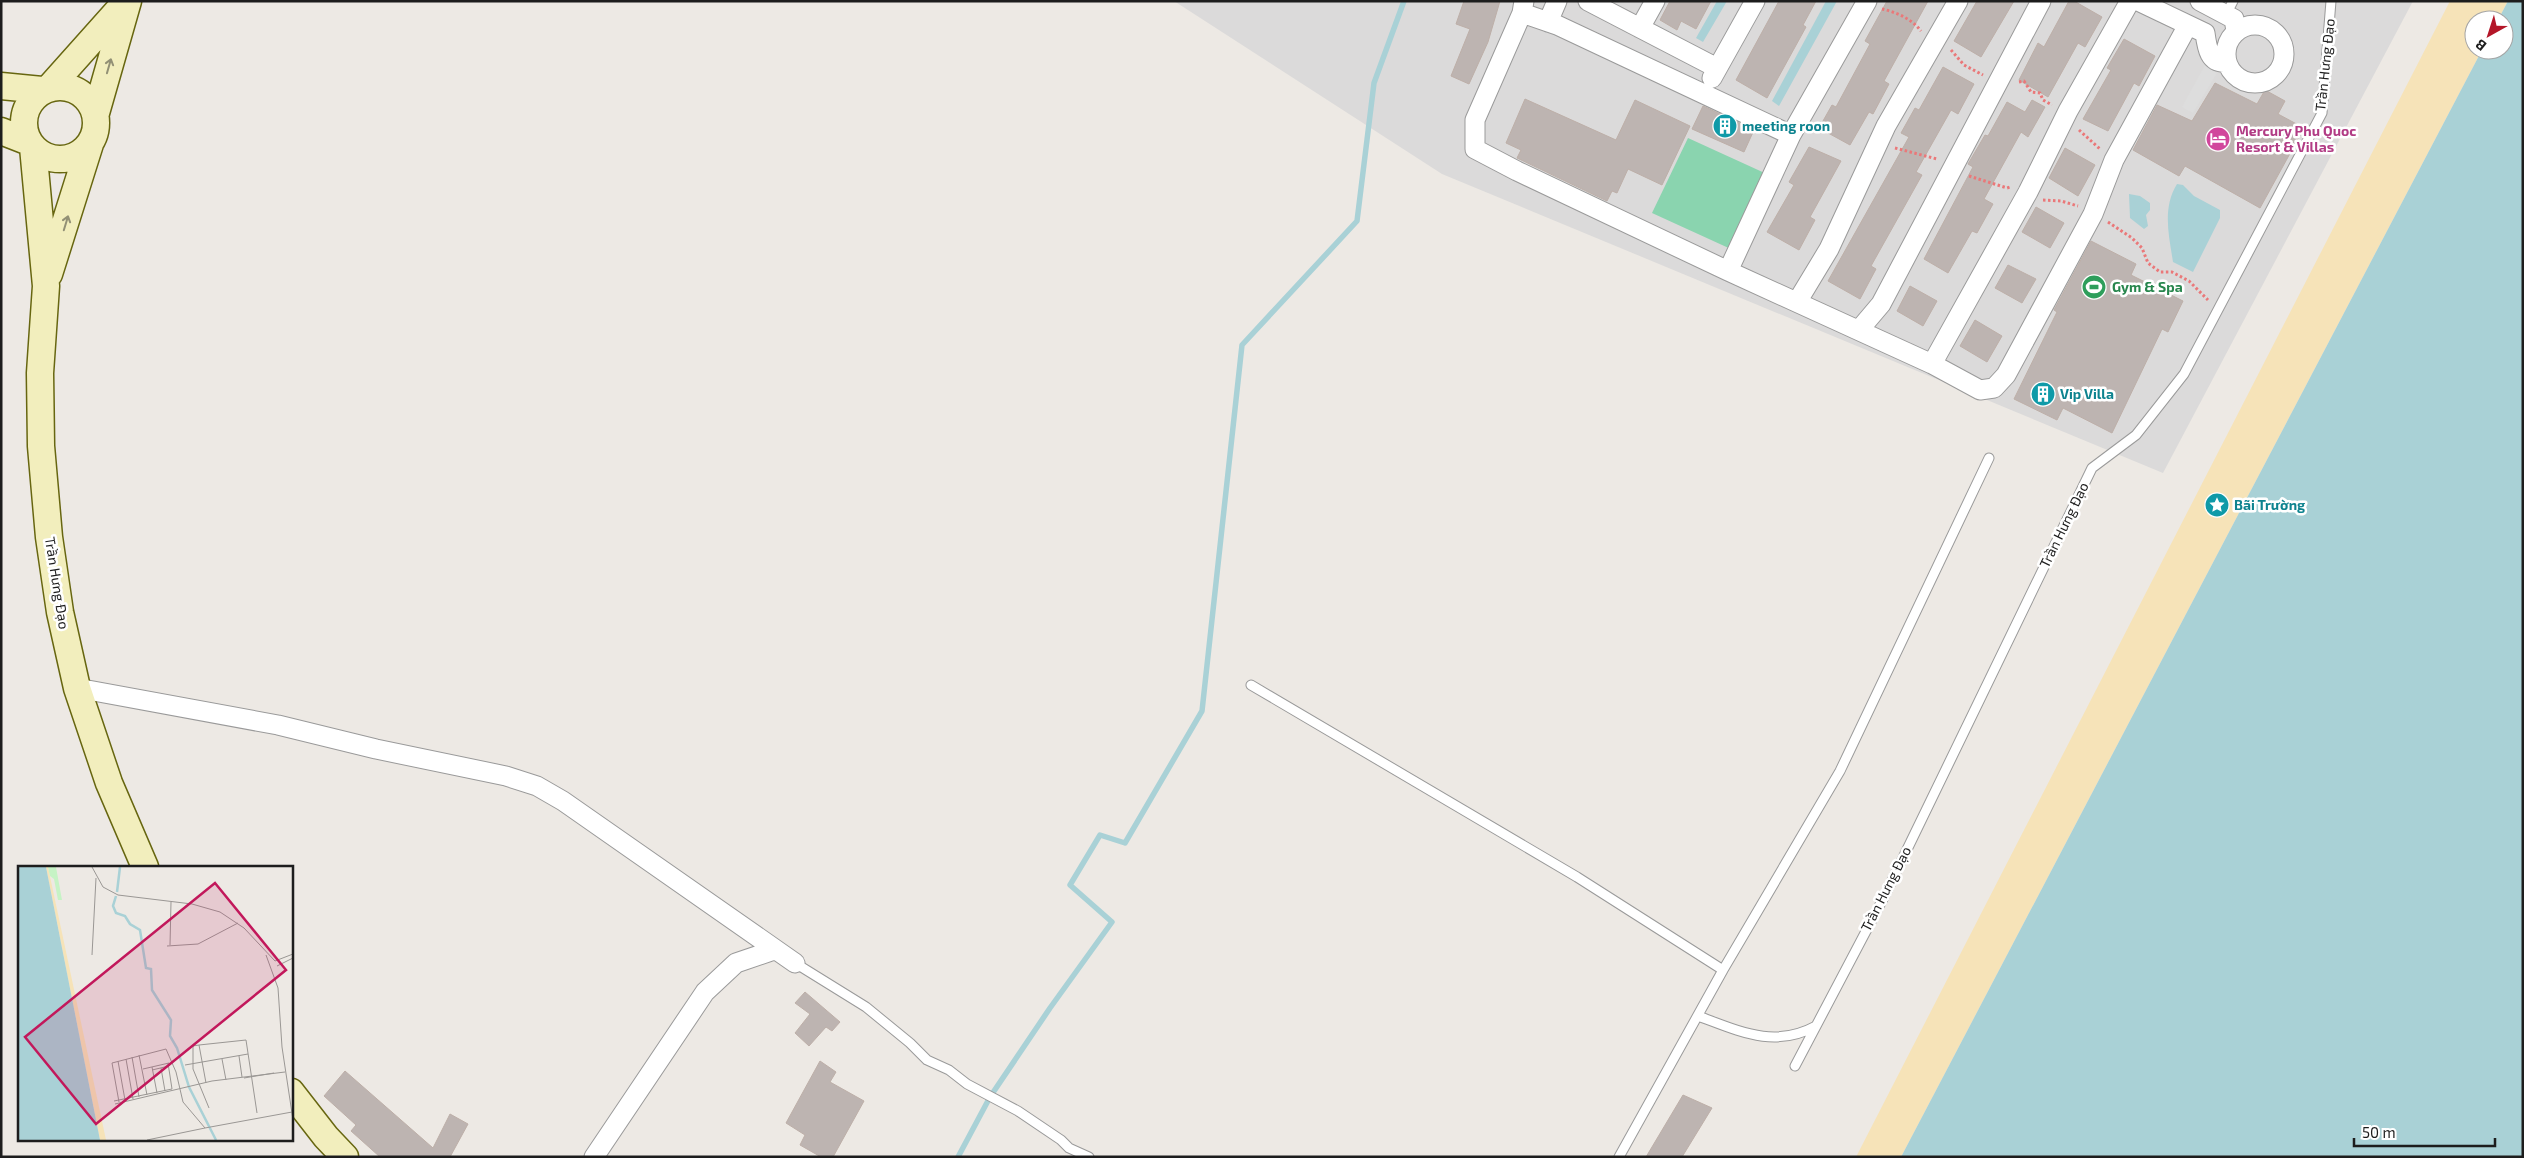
<svg xmlns="http://www.w3.org/2000/svg" width="2524" height="1158" font-family="'Exo 2',sans-serif">
<style>
.residential{fill:#dbdada}
.sand{fill:#f6e3b8}
.pitch{fill:#8ad4af}
.parking{fill:#ddd}
.water{fill:#a9d1d6}
.lines{fill:none;stroke-linecap:round;stroke-linejoin:round}
.stream{stroke:#a9d1d6;stroke-width:5.5}
.building{fill:#bdb4b1;stroke:#bdafa8}
.lane-casing{stroke:#9a9a9a;stroke-width:11}
.street-casing{stroke:#9a9a9a;stroke-width:21}
.secondary-casing{stroke:#676610;stroke-width:29}
.path{stroke:#ea7879;stroke-width:3;stroke-dasharray:2.5 2.5;stroke-linecap:butt}
.lane{stroke:#fff;stroke-width:9}
.street{stroke:#fff;stroke-width:19}
.secondary{stroke:#f2eebd;stroke-width:26}
.oneway{stroke:#929075}
.labels{text-anchor:middle;stroke-width:5;stroke-linejoin:round;paint-order:stroke}
.street-label{font-size:14px;fill:#1d1d1d;stroke:#fff}
.culture-label{font-size:14px;font-weight:bold;fill:#0d838f;stroke:#fff;text-anchor:start}
.hotel-label{font-size:14px;font-weight:bold;fill:#b23c85;stroke:#fff;text-anchor:start}
.leisure-label{font-size:14px;font-weight:bold;fill:#27864d;stroke:#fff;text-anchor:start}
.inset-river{fill:none;stroke:#a9d1d6;stroke-width:2.5}
.inset-road{fill:none;stroke:#9a9794;stroke-width:1}
.view{fill:#c2185b;fill-opacity:0.15;stroke:#c2185b;stroke-width:2.5}
.inset-edge{fill:none;stroke:#1d1d1d;stroke-width:2.5}
</style>
<rect width="100%" height="100%" fill="#ede9e4"/>
<!-- residential -->
<path class="residential" d="M1174,1H2413L2163,473L1442,174Z"/>
<!-- sand -->
<path class="sand" d="M2450,1H2508L2498,20H2474V50H2482L1901,1157H1856Z"/>
<!-- pitch -->
<path class="pitch" d="M1688,138L1769,175L1733,250L1652,213Z"/>
<!-- parking -->
<path class="parking" d="M2205,65L2217,73L2193,113L2182,107Z"/>
<!-- water -->
<path class="water" d="M1717,1H1727L1703,42L1696,38Z
M1826,1H1837L1779,106L1772,101Z
M2508,1H2523V1157H1901L2482,50H2504V20H2498Z
M2177,184L2183,185L2194,196L2220,210V218L2193,272L2173,262C2169,236 2162,208 2177,184Z
M2129,194L2140,196L2150,203V210L2146,215L2148,226L2144,229L2130,218Z"/>
<g class="lines">
<!-- stream -->
<path class="stream" d="M958,1157L990,1097L1050,1008L1112,922L1070,885L1100,835L1125,843L1202,711L1242,345L1357,221L1374,83L1404,1"/>
</g>
<!-- building -->
<path class="building" d="M1464,1H1500L1488,42L1469,84L1451,76L1470,29L1456,24Z
M1670,1H1711L1696,29L1681,21L1677,30L1660,20Z
M1779,1H1816L1803,25L1806,27L1767,98L1736,80Z
M1887,1H1928L1884,81L1889,84L1873,114L1869,112L1850,145L1819,128L1832,105L1836,107L1870,44L1865,41Z
M1977,1H2014L1981,57L1954,41Z
M2069,1H2074L2102,17L2085,47L2078,43L2048,97L2019,80L2038,43L2044,47Z
M2124,39L2155,56L2139,86L2134,83L2108,131L2083,119L2111,70L2107,68Z
M1943,67L1974,84L1958,114L1951,110L1916,172L1922,175L1871,266L1876,269L1860,299L1828,281L1909,137L1901,133L1915,108L1919,110Z
M2215,83L2257,104L2265,90L2285,101L2278,114L2304,128L2260,208L2185,166L2179,176L2133,150L2157,105L2192,121Z
M1525,99L1616,140L1635,100L1690,126L1662,185L1628,169L1617,193L1612,191L1607,201L1517,158L1521,150L1506,143Z
M2032,100L2045,107L2028,137L2021,132L1984,199L1993,204L1977,233L1972,231L1948,273L1924,259L1973,167L1968,164L1985,135L1988,136L2007,102L2025,112Z
M1703,106L1754,130L1744,152L1692,129Z
M1809,147L1841,161L1810,217L1815,220L1799,250L1767,232L1794,185L1789,182Z
M2065,148L2095,165L2078,196L2049,178Z
M2036,207L2064,223L2050,248L2022,232Z
M2091,241L2136,264L2131,275L2183,301L2168,332L2162,329L2112,433L2063,408L2057,420L2014,399L2057,312L2054,310Z
M2008,265L2036,279L2022,303L1995,288Z
M1910,286L1937,301L1923,326L1897,311Z
M1975,320L2002,336L1987,362L1960,346Z
M805,992L840,1022L832,1031L826,1027L809,1046L795,1033L810,1014L795,1003Z
M820,1061L836,1072L830,1082L864,1101L833,1157H821L800,1145L805,1135L786,1123Z
M345,1071L433,1148L450,1114L468,1124L450,1157H380L351,1131L356,1125L324,1096Z
M1683,1095L1712,1108L1682,1157H1646Z"/>
<g class="lines">
<defs>
<path id="lane" d="M2226,15L2233,1
M1251,685L1577,877L1723,970
M795,963L866,1007L910,1043L927,1060L949,1070L967,1084L1018,1111L1061,1140L1069,1148L1089,1157
M1698,1016C1739,1031 1774,1049 1816,1026
M1795,1066L1884,897L2092,468L2136,435L2184,374L2322,113L2331,1
M1619,1157L1723,970L1840,771L1989,458"/>
<path id="street" d="M1524,1L1522,13L1475,120V149L1517,171L1728,271L1932,364L1980,390L1994,388L2006,375L2093,214L2114,160L2188,25
M1588,1L1717,68
M2138,1L2205,33C2207,48 2209,64 2227,62
M2200,1L2234,19L2236,31
M1522,13L1557,25L1791,135
M1548,22L1557,1
M2226 54a29 29 0 1 1 58 0a29 29 0 1 1-58 0Z
M1640,28L1655,1
M1712,78L1755,1
M1728,271L1791,135L1867,1
M1797,302L1829,249L1886,126L1958,1
M1859,330L1881,304L2041,1
M1932,364L2028,192L2068,111L2130,1
M77,688L278,725L376,749L506,776L537,786L563,801L795,963
M594,1157L705,992L736,963L774,950"/>
<path id="secondary" d="M1,86L42,90
M24 123a36 36 0 1 1 72 0a36 36 0 1 1-72 0Z
M50,87L124,4
M96,113L128,1
M1,131L29,142
M33,147L46,286L40,373L41,446L49,537L60,612L77,688L109,783L145,867
M49,274L90,144
M291,1092L326,1137L345,1157"/>
</defs>
<!-- lane casing -->
<use href="#lane" class="lane-casing"/>
<!-- street casing -->
<use href="#street" class="street-casing"/>
<!-- secondary casing -->
<use href="#secondary" class="secondary-casing"/>
<!-- path -->
<path class="path" d="M1882,9C1896,12 1912,19 1921,31
M1951,50L1964,65L1983,75
M2019,82L2024,81L2031,92L2040,93L2043,100L2052,105
M2079,130L2100,149
M1895,148L1937,159
M1969,176L2007,188L2010,187
M2043,200L2061,201L2078,206
M2108,222L2132,238L2142,248L2148,263L2160,272H2172L2189,281L2208,300"/>
<!-- lane -->
<use href="#lane" class="lane"/>
<!-- street -->
<use href="#street" class="street"/>
<!-- secondary -->
<use href="#secondary" class="secondary"/>
</g>
<!-- one-way arrows -->
<defs><path id="oneway-shaft" d="M-6 0H5M1.5-3L5.5 0L1.5 3" fill="none" stroke-width="1.6" stroke-linecap="round" stroke-linejoin="round" transform="scale(1.25)"/></defs>
<g class="oneway">
<use href="#oneway-shaft" transform="translate(109 66) rotate(-74)"/>
<use href="#oneway-shaft" transform="translate(66 223) rotate(-73)"/>
</g>
<!-- icons -->
<defs>
<symbol id="building-disc" viewBox="-11 -11 22 22"><circle r="9.5" fill="#0f9aa8" stroke="#fff"/><path d="M-4-6H4V6H1V3H-1V6H-4ZM-2.5-4.3h1.7v1.8h-1.7ZM.8-4.3h1.7v1.8H.8ZM-2.5-1h1.7V.8h-1.7ZM.8-1h1.7V.8H.8Z" fill="#fff"/></symbol>
<symbol id="hotel-disc" viewBox="-11 -11 22 22"><circle r="9.5" fill="#d1479c" stroke="#fff"/><path d="M-6-4.5h1.5V1H6V5H4.5V3h-9V5H-6ZM-4 0a1.8 1.8 0 1 1 3.6 0ZM.5 0V-2.5h3Q6-2.5 6 0Z" fill="#fff"/></symbol>
<symbol id="stadium-disc" viewBox="-11 -11 22 22"><circle r="9.5" fill="#2e9e5b" stroke="#fff"/><path d="M0-5a6.5 5 0 1 0 0 10a6.5 5 0 1 0 0-10ZM-3.5-1.8h7v3.6h-7Z" fill="#fff"/></symbol>
<symbol id="sight-disc" viewBox="-11 -11 22 22"><circle r="9.5" fill="#0f9aa8" stroke="#fff"/><path d="M0-6L1.8-2.2L6-1.7L2.9 1.2L3.7 5.4L0 3.3L-3.7 5.4L-2.9 1.2L-6-1.7L-1.8-2.2Z" fill="#fff"/></symbol>
</defs>
<g fill-rule="evenodd">
<use href="#building-disc" x="1711" y="112" width="28" height="28"/>
<use href="#hotel-disc" x="2204" y="125" width="28" height="28"/>
<use href="#stadium-disc" x="2080" y="273" width="28" height="28"/>
<use href="#building-disc" x="2029" y="380" width="28" height="28"/>
<use href="#sight-disc" x="2203" y="491" width="28" height="28"/>
</g>
<g class="labels">
<!-- street labels -->
<g class="street-label">
<text transform="translate(2325 65) rotate(-84)" y="5">Trần Hưng Đạo</text>
<text transform="translate(2064 525) rotate(-64)" y="5">Trần Hưng Đạo</text>
<text transform="translate(57 583) rotate(81)" y="5">Trần Hưng Đạo</text>
<text transform="translate(1886 889) rotate(-63)" y="5">Trần Hưng Đạo</text>
</g>
<!-- culture labels -->
<g class="culture-label">
<text x="1742" y="131">meeting roon</text>
<text x="2060" y="399">Vip Villa</text>
<text x="2234" y="510">Bãi Trường</text>
</g>
<!-- hotel labels -->
<g class="hotel-label">
<text x="2236" y="136">Mercury Phu Quoc<tspan x="2236" dy="16">Resort &amp; Villas</tspan></text>
</g>
<!-- leisure labels -->
<g class="leisure-label">
<text x="2112" y="292">Gym &amp; Spa</text>
</g>
</g>
<!-- overview -->
<g transform="translate(18 866)">
<rect width="275" height="275" fill="#ede9e4"/>
<path d="M28,1H30L88,274H82Z" fill="#f6e3b8"/>
<path d="M30,1H38L44,34H40L36,13L32,10Z" fill="#c6f3c5"/>
<path d="M0,1H28L82,274H0Z" fill="#a9d1d6"/>
<path class="inset-river" d="M99,26L102,1M98,30L95,40L98,47L107,50L112,58L122,64L128,102L133,103L134,124L153,154L152,170L159,182L171,221L198,274"/>
<path class="inset-road" d="M74,1L85,21L100,29L174,38L202,46L226,62L257,95M152,79L153,36M149,80L180,78L220,57M74,89L78,12M248,89L260,122L264,181L275,254M257,95L275,88M259,100L275,92M181,179L175,180V203L191,242M121,189L129,229M221,190L224,211M114,191L121,231M108,193L115,233M204,193L208,214M100,195L107,234M167,199L230,188M134,201L139,227M143,202L147,225M125,203L151,197M134,204L151,200M226,212L256,207M188,217L181,179L228,174L239,247M96,235L154,223L150,197M101,236L94,197L148,183L158,206L165,236L187,262L129,274M97,238L194,215L267,206M187,262L274,246"/>
<path class="view" d="M197,17L268,104L78,258L7,171Z"/>
<rect width="275" height="275" class="inset-edge"/>
</g>
<!-- border -->
<rect width="2524" height="1158" fill="none" stroke="#1d1d1d" stroke-width="5"/>
<!-- north arrow -->
<g transform="translate(2489 35) rotate(219)"><circle r="24" fill="#ffffff" stroke="#a5a5a5"/>
<path d="M0-4L9 19L0 12L-9 19Z" fill="#b41628"/>
<text y="-8" font-size="14" font-weight="bold" text-anchor="middle" fill="#1d1d1d">B</text>
</g>
<!-- scale -->
<path d="M2354 1138v8h141v-8" fill="none" stroke="#1d1d1d" stroke-width="2.5"/>
<text x="2362" y="1138" font-size="15" fill="#1d1d1d" stroke="#ffffff" stroke-width="4" paint-order="stroke">50 m</text>
</svg>
